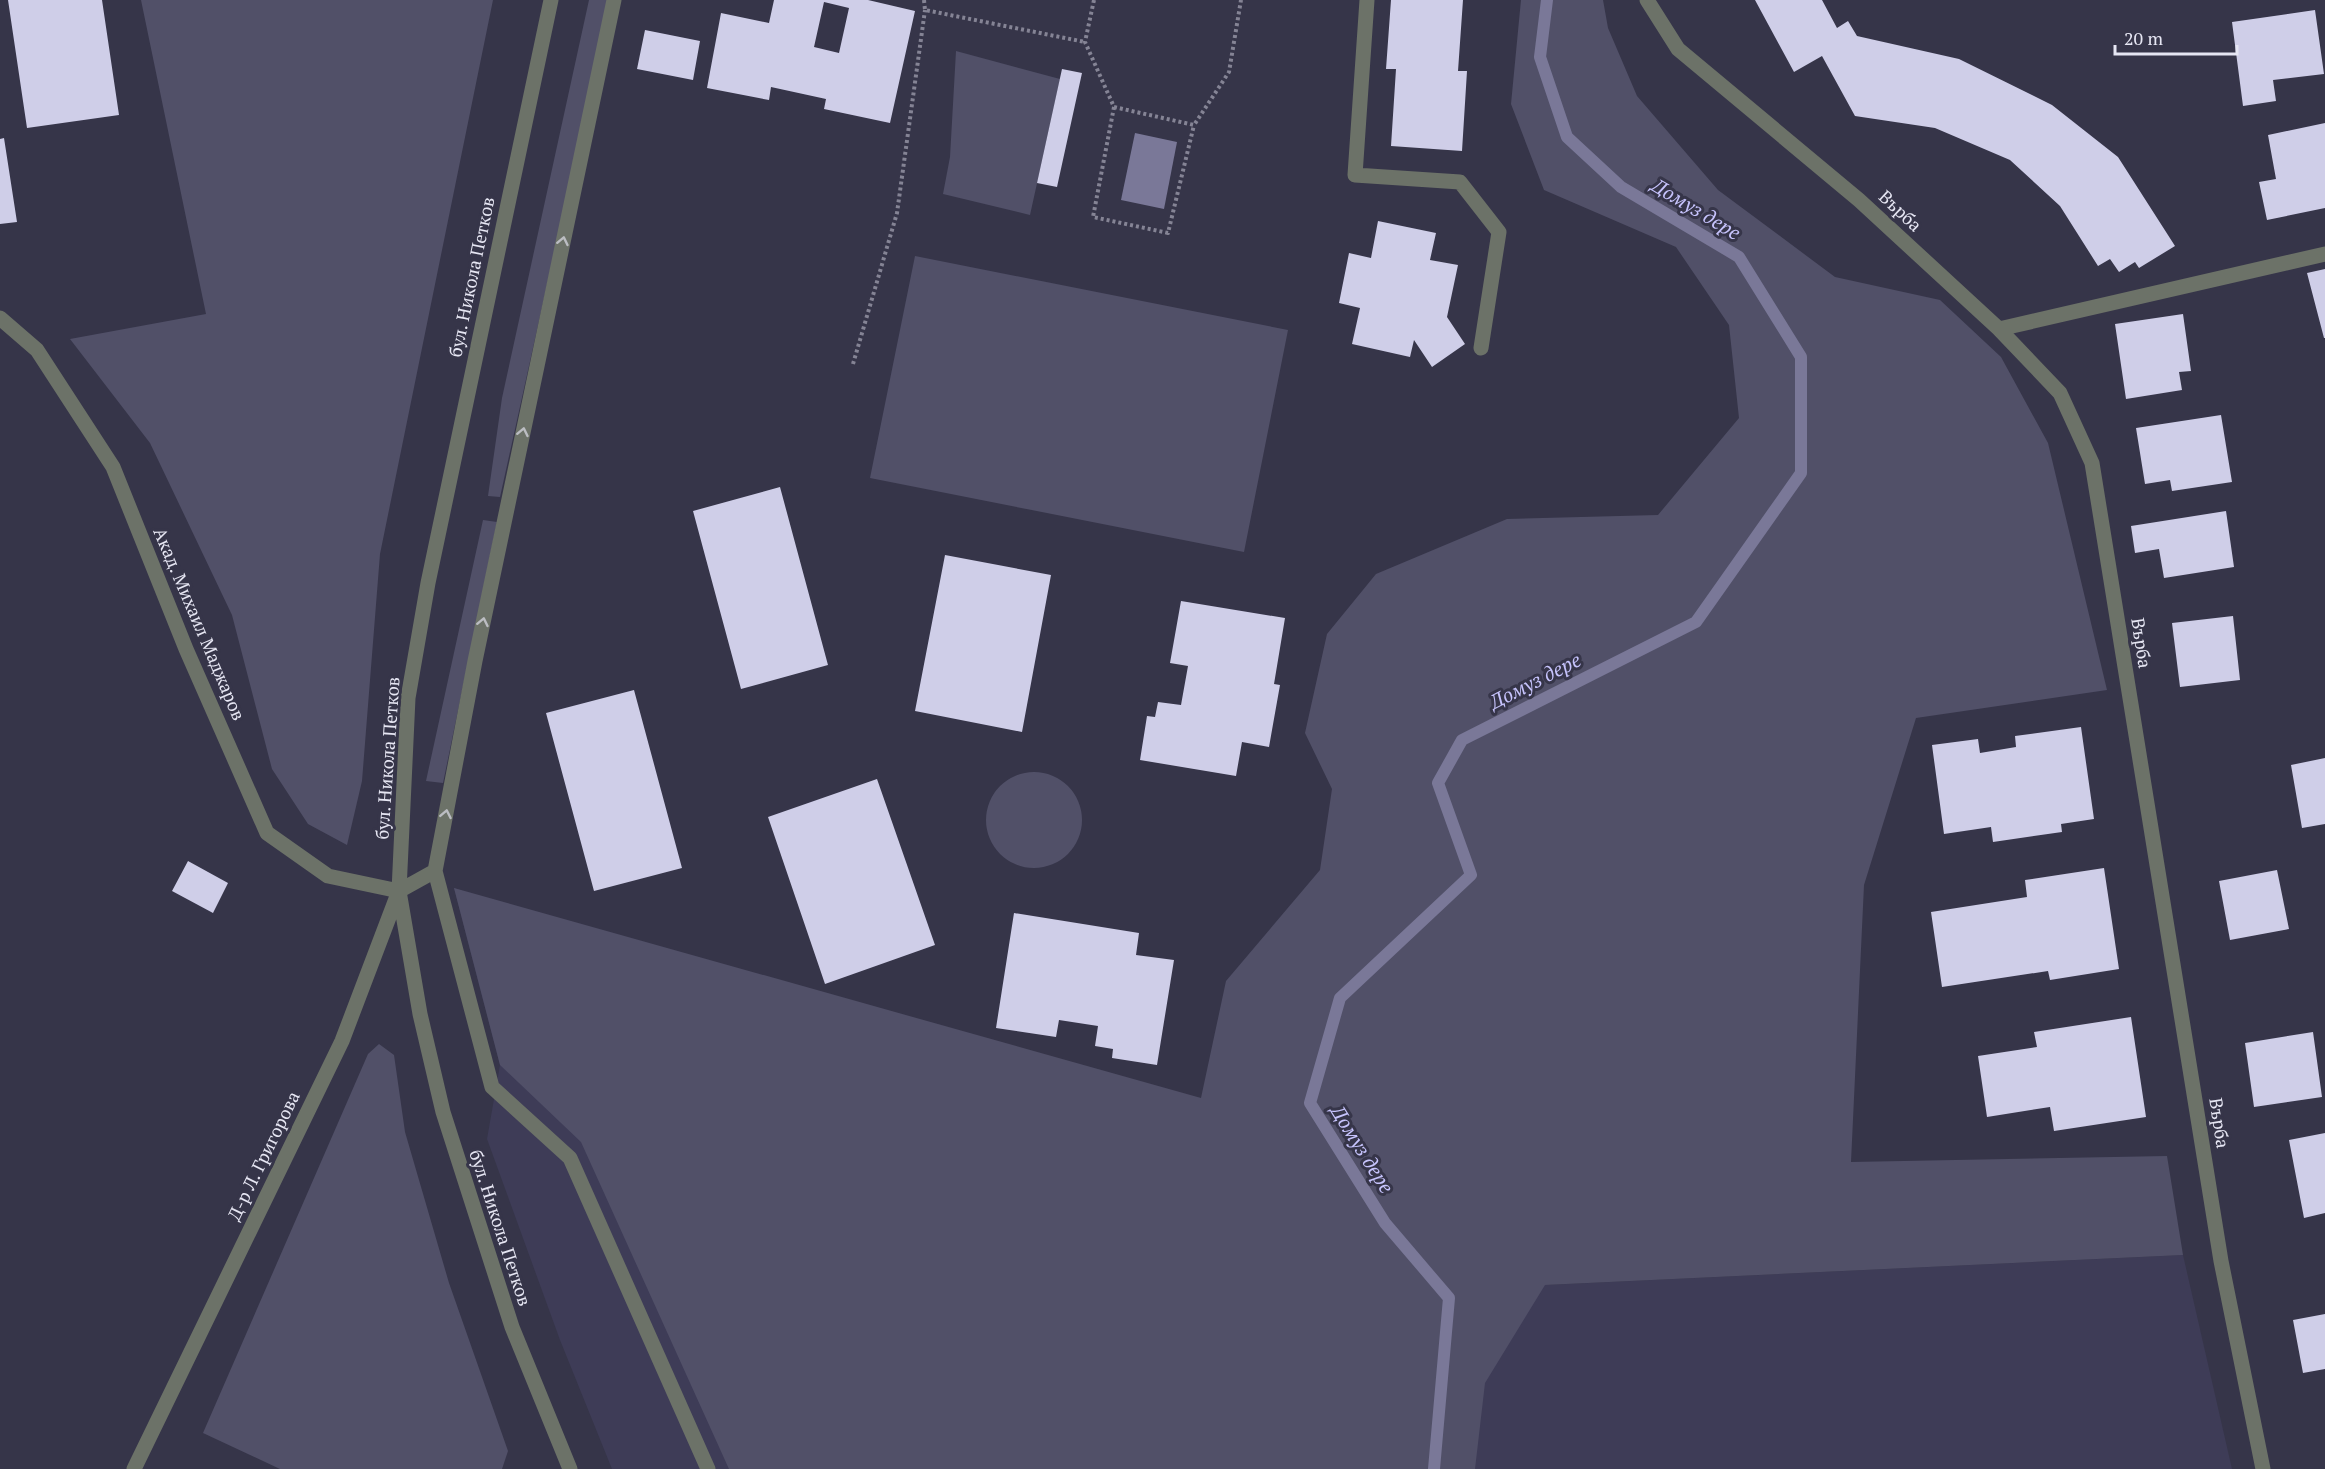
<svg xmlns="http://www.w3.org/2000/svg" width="2325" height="1469" font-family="'PT Serif',serif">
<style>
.built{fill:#3e3c57}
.green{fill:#515068}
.water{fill:#7a7898}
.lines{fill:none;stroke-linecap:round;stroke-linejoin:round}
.stream{stroke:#7a7898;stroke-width:12}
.building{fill:#cfcee8;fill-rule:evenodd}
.path{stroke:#858495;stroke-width:4;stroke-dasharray:3 3;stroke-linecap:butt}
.minor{stroke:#6c7268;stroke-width:15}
.oneway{stroke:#bbbdc2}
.labels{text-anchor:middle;stroke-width:6;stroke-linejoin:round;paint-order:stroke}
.street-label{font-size:18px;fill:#e6e6f3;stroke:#363549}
.water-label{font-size:20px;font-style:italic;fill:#c6c3fc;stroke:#363549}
</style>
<rect width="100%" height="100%" fill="#363549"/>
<!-- built -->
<path class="built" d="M454,888L1545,1285L2183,1255L2232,1469H612L560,1340L487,1139L500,1065Z"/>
<!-- green -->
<path class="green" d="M141,0H493L380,554L362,781L347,845L308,824L272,769L232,615L150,443L70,339L206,314Z
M589,0H610L500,497L488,496L502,398Z
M1521,0H1603L1608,28L1637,96L1718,190L1835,277L1940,300L2001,357L2048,443L2107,690L1916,718L1864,885L1851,1162L2167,1156L2183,1255L1545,1285L1485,1383L1475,1469H729L581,1142L500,1065L454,888L1201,1098L1226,981L1320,870L1332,789L1305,733L1327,634L1376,574L1507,519L1658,515L1739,418L1729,325L1676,247L1544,190L1511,104Z
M956,51L1060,79L1030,215L943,194L950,157Z
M915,256L1288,330L1244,552L870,478Z
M483,520L497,522L443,783L426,781Z
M986 820a48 48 0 1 1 96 0a48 48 0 1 1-96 0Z
M379,1044L394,1055L405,1132L449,1283L508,1451L502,1469H280L203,1433L368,1054Z"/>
<!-- water -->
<path class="water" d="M1135,133L1177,142L1164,209L1121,200Z"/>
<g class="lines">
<!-- stream -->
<path class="stream" d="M1434,1469L1449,1298L1385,1223L1310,1103L1340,998L1471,875L1438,783L1462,740L1696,622L1801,473V357L1739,257L1621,187L1567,137L1540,57L1547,0"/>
</g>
<!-- building -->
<path class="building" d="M8,0H102L119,115L27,128Z
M774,0H868L915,11L890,123L824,109L826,99L771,87L769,100L707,88L721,13L769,23ZM824,2L849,8L839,53L814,47Z
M1391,0H1463L1458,71H1467L1462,151L1391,146L1396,69H1386Z
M1755,0H1822L1837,28L1848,21L1857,36L1959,59L2052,105L2118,157L2175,246L2139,268L2135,262L2119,272L2110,259L2098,266L2060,206L2010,160L1935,128L1855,116L1822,56L1794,72Z
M2315,10L2324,74L2273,80L2276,101L2243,106L2232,22Z
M645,30L700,41L693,80L637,69Z
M1062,69L1082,73L1057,187L1037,183Z
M2325,123V208L2267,220L2259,182L2276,179L2268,135Z
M4,138L17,222L0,224V139Z
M1378,221L1436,233L1430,260L1458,265L1447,317L1465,344L1432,367L1414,340L1410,357L1352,344L1360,308L1339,303L1349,253L1371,258Z
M2325,269V338H2324L2307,273Z
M2183,314L2191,371L2179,372L2182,390L2126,399L2115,324Z
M2221,415L2232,482L2172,491L2170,480L2145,484L2136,428Z
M780,487L828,665L741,689L693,511Z
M2226,511L2234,567L2164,578L2159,549L2135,553L2131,526Z
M945,555L1051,575L1022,732L915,711Z
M1181,601L1285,618L1274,684L1280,685L1269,747L1242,742L1236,776L1140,760L1147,716L1155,717L1158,702L1181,705L1188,666L1170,663Z
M2233,616L2240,680L2180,687L2172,623Z
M634,690L682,868L594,891L546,713Z
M2081,727L2094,819L2061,824L2062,832L1993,842L1991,827L1944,834L1932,745L1978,739L1980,753L2016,747L2015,736Z
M2325,758V824L2302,828L2291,765Z
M877,779L935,945L825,984L768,817Z
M188,861L228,883L213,913L172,891Z
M2104,868L2119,969L2050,980L2048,971L1942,987L1931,912L2027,897L2025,880Z
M2277,870L2289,929L2230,940L2219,881Z
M1014,913L1139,933L1136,955L1174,960L1157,1065L1112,1058L1113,1049L1095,1046L1098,1026L1059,1020L1056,1037L996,1028Z
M2131,1017L2146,1117L2054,1131L2050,1107L1987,1117L1978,1056L2037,1047L2034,1032Z
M2313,1032L2322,1097L2254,1107L2245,1043Z
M2325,1133V1213L2304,1218L2289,1140Z
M2325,1314V1369L2303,1373L2293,1320Z"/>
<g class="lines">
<!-- path -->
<path class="path" d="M924,0L925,10L1085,42
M1094,0L1085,42L1114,107L1093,217L1168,233L1194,125
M1114,107L1194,125L1229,72L1241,0
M853,364L897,213L925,10"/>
<!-- minor -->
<path class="minor" d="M551,0L428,583L408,698L399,891L420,1014L443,1112L512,1327L570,1469
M614,0L475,661L435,871L492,1087L570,1158L708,1469
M1367,0L1355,175L1460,182L1499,232L1481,348
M1647,0L1678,49L1859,200L1999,329L2060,393L2092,463L2221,1261L2263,1469
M0,318L37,350L113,467L186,649L267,833L328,876L399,891
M1999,329L2325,254
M134,1469L342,1041L399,891L435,871"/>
</g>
<!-- one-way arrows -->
<defs><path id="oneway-chevron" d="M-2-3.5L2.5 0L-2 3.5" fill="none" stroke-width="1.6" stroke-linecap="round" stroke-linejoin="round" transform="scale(1.5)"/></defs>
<g class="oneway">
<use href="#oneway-chevron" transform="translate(563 241) rotate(-78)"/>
<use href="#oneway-chevron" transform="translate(523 432) rotate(-78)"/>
<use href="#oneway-chevron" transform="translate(483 622) rotate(-78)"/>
<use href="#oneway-chevron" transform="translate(446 814) rotate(-79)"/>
</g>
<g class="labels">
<!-- street labels -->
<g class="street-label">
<text transform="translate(1900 211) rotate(43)" y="6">Върба</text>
<text transform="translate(472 277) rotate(-78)" y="6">бул. Никола Петков</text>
<text transform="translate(199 624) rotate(67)" y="6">Акад. Михаил Маджаров</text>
<text transform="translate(2141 643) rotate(81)" y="6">Върба</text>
<text transform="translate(388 758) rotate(-86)" y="6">бул. Никола Петков</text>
<text transform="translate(2219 1123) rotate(81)" y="6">Върба</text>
<text transform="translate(264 1156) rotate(-64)" y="6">Д-р Л. Григорова</text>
<text transform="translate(500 1228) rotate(72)" y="6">бул. Никола Петков</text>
</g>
<!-- water labels -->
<g class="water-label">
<text transform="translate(1696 209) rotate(31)" y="7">Домуз дере</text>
<text transform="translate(1535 681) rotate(-27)" y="7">Домуз дере</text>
<text transform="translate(1362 1149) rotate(58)" y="7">Домуз дере</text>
</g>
</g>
<!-- scale -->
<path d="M2115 45v9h122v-9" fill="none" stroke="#e6e6f3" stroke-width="3"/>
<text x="2124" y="45" font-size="18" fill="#e6e6f3" stroke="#363549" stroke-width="4.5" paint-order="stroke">20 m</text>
</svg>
